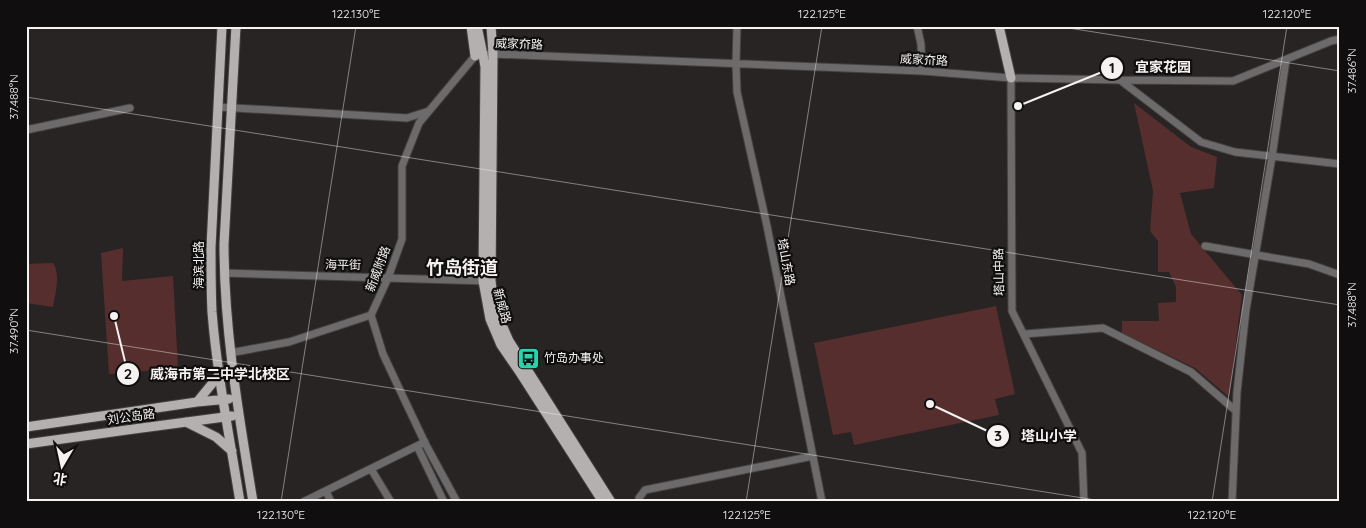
<svg xmlns="http://www.w3.org/2000/svg" width="1366" height="528" font-family="Quicksand,'Noto Sans SC',sans-serif">
<style>
.green{fill:#562e2d}
.lines{fill:none;stroke-linecap:round;stroke-linejoin:round}
.minor-casing{stroke:#454141;stroke-width:9}
.major-casing{stroke:#454141;stroke-width:11}
.minor{stroke:#6c6a6a;stroke-width:7}
.major{stroke:#b4b0af;stroke-width:9}
.ticks{fill:none;stroke:#f5f2f1;stroke-width:1;stroke-opacity:0.45}
.labels{text-anchor:middle;stroke-width:4.5;stroke-linejoin:round;paint-order:stroke}
.street-label{font-size:12px;fill:#f5f2f1;stroke:#100e0e}
.poi-label{font-size:12px;fill:#f5f2f1;stroke:#100e0e;text-anchor:start}
.district-label{font-size:18px;font-weight:bold;fill:#f5f2f1;stroke:#100e0e}
.leader{fill:none;stroke:#f5f2f1;stroke-width:2}
.callout-dot{fill:#f5f2f1;stroke:#100e0e;stroke-width:2}
.mark-label{font-size:15px;text-anchor:middle;font-weight:bold;fill:#111}
.callout-label{font-size:14px;text-anchor:middle;font-weight:bold;fill:#f5f2f1;stroke:#100e0e;stroke-width:4.5;stroke-linejoin:round;paint-order:stroke}
.neatline{fill:none;stroke:#f5f2f1;stroke-width:2}
.ticks-label{font-size:12px;text-anchor:middle;fill:#f5f2f1}
</style>
<rect width="100%" height="100%" fill="#282424"/>
<!-- green -->
<path class="green" d="M1134,103L1191,147L1217,157L1214,188L1180,193L1191,234L1242,295L1229,397L1195,368L1122,333V321H1159L1158,303L1176,302V287L1169,272H1158V241L1150,231L1153,191Z
M123,248L122,281L173,276L178,368L109,374L101,253Z
M53,263C61,274 55,294 53,307L26,303V264Z
M996,306L1015,394L995,399L999,415L854,445L851,432L833,435L814,343Z"/>
<g class="lines">
<defs>
<path id="minor" d="M737,26L736,64L737,92L767,226L822,502
M917,26L921,44L922,71
M1011,78L1012,311L1082,453L1084,502
M1120,80L1233,81L1331,41L1340,39
M218,107L407,118L429,111
M26,130L130,108
M1205,246L1309,264L1340,275
M224,273L486,281
M1024,334L1103,328L1191,372L1236,411
M230,353L289,342L371,315
M417,446L444,502
M371,469L391,502
M326,491L331,502
M303,502L425,442
M457,502L426,445L406,403L383,354L371,315L388,278L402,239V166L419,123L475,56L493,54L922,71L1011,78L1120,80L1201,142L1235,152L1340,164
M639,502V498L645,490L813,456
M1232,502L1237,392L1246,310L1272,157L1286,60"/>
<path id="major" d="M222,26L211,247C211,268 211,290 212,312C217,375 230,439 240,502
M236,26L224,244C224,331 239,416 253,502
M471,26L475,56
M477,26L483,55L485,67L483,281L490,319L501,345L521,374L603,502
M491,26L493,54L491,281L493,296L499,318L509,341L611,502
M999,26L1011,78
M197,402L220,374
M186,422L216,437L232,451
M26,427L197,402L229,399
M26,444L134,429L232,416"/>
</defs>
<!-- minor casing -->
<use href="#minor" class="minor-casing"/>
<!-- major casing -->
<use href="#major" class="major-casing"/>
<!-- minor -->
<use href="#minor" class="minor"/>
<!-- major -->
<use href="#major" class="major"/>
</g>
<!-- ticks -->
<path class="ticks" d="M1056,26L1340,71M26,97L1340,305M26,330L1108,502M281,502L356,26M746,502L822,26M1212,502L1287,26"/>
<!-- icons -->
<defs>
<symbol id="bus-square" viewBox="-11 -11 22 22"><rect x="-9" y="-9" width="18" height="18" rx="4" fill="#27d5ad" stroke="#100e0e"/><path d="M-5-6H5V4H4V6H2V4H-2V6H-4V4H-5ZM-3.5-4V0h7V-4ZM-3.5 1.2v1.5H-2V1.2ZM2 1.2v1.5H3.5V1.2Z" fill="#111"/></symbol>
</defs>
<g fill-rule="evenodd">
<use href="#bus-square" x="516" y="346" width="25" height="25"/>
</g>
<g class="labels">
<!-- street labels -->
<g class="street-label">
<text transform="translate(519 44) rotate(2)" y="4">威家夼路</text>
<text transform="translate(924 60) rotate(3)" y="4">威家夼路</text>
<text transform="translate(786 262) rotate(79)" y="4">塔山东路</text>
<text transform="translate(199 265) rotate(-90)" y="4">海滨北路</text>
<text transform="translate(343 265) rotate(1)" y="4">海平街</text>
<text transform="translate(378 269) rotate(-69)" y="4">新威附路</text>
<text transform="translate(999 272) rotate(-91)" y="4">塔山中路</text>
<text transform="translate(502 306) rotate(75)" y="4">新威路</text>
<text transform="translate(131 417) rotate(-8)" y="4">刘公岛路</text>
</g>
<!-- poi labels -->
<g class="poi-label">
<text x="544" y="362">竹岛办事处</text>
</g>
<!-- district labels -->
<g class="district-label">
<text x="462" y="274">竹岛街道</text>
</g>
</g>
<!-- callouts -->
<path class="leader" d="M1018 106L1112 68M114 316L128 374M930 404L998 436"/>
<g class="callout-dot">
<circle cx="1018" cy="106" r="5"/>
<circle cx="114" cy="316" r="5"/>
<circle cx="930" cy="404" r="5"/>
<circle cx="1112" cy="68" r="12"/>
<circle cx="128" cy="374" r="12"/>
<circle cx="998" cy="436" r="12"/>
</g>
<g class="mark-label">
<text x="1112" y="73">1</text>
<text x="128" y="379">2</text>
<text x="998" y="441">3</text>
</g>
<g class="callout-label">
<text x="1163" y="72">宜家花园</text>
<text x="220" y="379">威海市第二中学北校区</text>
<text x="1049" y="441">塔山小学</text>
</g>
<!-- border -->
<rect width="1366" height="528" fill="none" stroke="#100e0e" stroke-width="55"/>
<!-- north arrow -->
<g transform="translate(62 466) rotate(189)" stroke="#100e0e" stroke-width="4" paint-order="stroke">
<path d="M0-4L9 19L0 12L-9 19Z" fill="#f5f2f1"/>
<text y="-8" font-size="14" font-weight="bold" text-anchor="middle" fill="#f5f2f1">北</text>
</g>
<rect x="28" y="28" width="1310" height="472" class="neatline"/>
<g class="ticks-label">
<text x="356" y="18">122.130°E</text>
<text x="822" y="18">122.125°E</text>
<text x="1287" y="18">122.120°E</text>
<text transform="translate(1352 71) rotate(-90)" y="4">37.486°N</text>
<text transform="translate(14 97) rotate(-90)" y="4">37.488°N</text>
<text transform="translate(1352 305) rotate(-90)" y="4">37.488°N</text>
<text transform="translate(14 331) rotate(-90)" y="4">37.490°N</text>
<text x="281" y="519">122.130°E</text>
<text x="747" y="519">122.125°E</text>
<text x="1212" y="519">122.120°E</text>
</g>
</svg>
